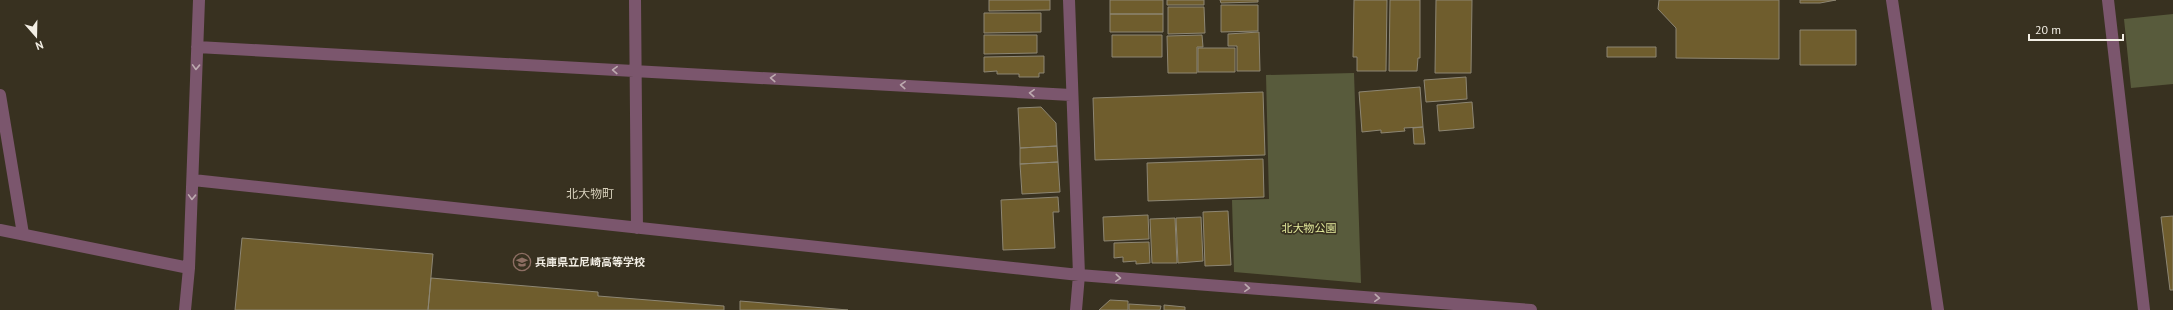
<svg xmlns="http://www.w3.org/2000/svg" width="2173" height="310" font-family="'PT Sans','Noto Sans JP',sans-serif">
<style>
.green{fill:#585b3c}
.building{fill:#6f5d2d;stroke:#8d8673}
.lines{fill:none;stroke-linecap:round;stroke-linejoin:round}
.minor{stroke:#7b566d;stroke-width:12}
.oneway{stroke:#bdaaaf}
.labels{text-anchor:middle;stroke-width:3.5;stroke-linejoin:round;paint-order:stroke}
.park-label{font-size:11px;fill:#e2e99b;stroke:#383120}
.poi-label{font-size:11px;font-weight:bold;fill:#f3efe5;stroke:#383120;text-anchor:start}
.neighbourhood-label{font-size:12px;fill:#d8d1bc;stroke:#383120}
</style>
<rect width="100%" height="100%" fill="#383120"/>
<!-- green -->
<path class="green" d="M2173,14V84L2131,88L2124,19Z
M1354,73L1361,283L1234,272L1232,200L1269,199L1266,75Z"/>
<!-- building -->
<path class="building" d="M989,0H1050V10L989,11Z
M1110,0H1163V14H1110Z
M1167,0H1204V5H1167Z
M1220,0H1258V2L1221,3Z
M1354,0H1387L1386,71H1357V57H1353Z
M1390,0H1420V58H1418L1417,71H1389Z
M1436,0H1472L1471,73H1435Z
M1659,0H1779V59L1676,58V28L1658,9Z
M1800,0H1836L1820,3H1800Z
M1221,5H1258V31L1221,32Z
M1168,7H1204L1205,33L1168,34Z
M984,13H1041V32L984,33Z
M1110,14H1163V32H1110Z
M1800,30H1856V65H1800Z
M1259,32L1260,71H1237V46H1228V34Z
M984,35H1037V53L984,54Z
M1112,35H1162V57H1112Z
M1202,35L1203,47H1197V73H1168L1167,36Z
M1607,47H1656V57H1607Z
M1198,48H1235V72H1198Z
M1044,56V73H1039V77H1019V74H997V71L984,72V57Z
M1466,77L1467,99L1426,102L1424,80Z
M1420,87L1423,127L1404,128L1405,131L1381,133V130L1362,132L1359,92Z
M1263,92L1265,155L1095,160L1093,98Z
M1472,102L1474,128L1439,131L1437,105Z
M1041,107L1056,123L1057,146L1020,148L1018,108Z
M1423,127L1425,144H1414L1413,128Z
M1057,146L1058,162L1020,164V148Z
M1263,159L1264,197L1148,201L1147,163Z
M1058,162L1060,192L1022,194L1020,164Z
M1058,197L1059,212H1053L1055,248L1003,250L1001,200Z
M1228,211L1231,265L1205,266L1203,212Z
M1148,215L1149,239L1104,241L1103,217Z
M2173,216V290H2170L2161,217Z
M1201,217L1203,261L1178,263L1176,218Z
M1175,218L1177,263H1152L1150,219Z
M242,238L433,254L428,310H235Z
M1149,242L1150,263L1136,264V261L1123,262V257L1114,258V243Z
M431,278L598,292V296L724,306V310H428Z
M1110,300L1128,301V310H1099Z
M740,301L848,310H740Z
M1129,304L1161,306L1160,310H1129Z
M1164,305L1185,307V310H1164Z"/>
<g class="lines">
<!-- minor -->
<path class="minor" d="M635,0L637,228
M1069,0L1079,275L1076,310
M1892,0L1938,310
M2108,0L2144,310
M197,47L1071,95
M0,95L23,234
M193,180L1079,275L1531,310
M0,230L189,268
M185,310L189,268L199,0"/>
</g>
<!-- one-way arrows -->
<defs><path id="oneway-chevron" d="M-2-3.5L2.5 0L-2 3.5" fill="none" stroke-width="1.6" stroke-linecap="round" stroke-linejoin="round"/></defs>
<g class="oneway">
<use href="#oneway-chevron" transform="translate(196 67) rotate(92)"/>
<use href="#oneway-chevron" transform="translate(615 70) rotate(-178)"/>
<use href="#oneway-chevron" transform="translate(773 78) rotate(-177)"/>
<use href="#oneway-chevron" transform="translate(903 85) rotate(-177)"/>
<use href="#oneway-chevron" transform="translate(1032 93) rotate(-177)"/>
<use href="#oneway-chevron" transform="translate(192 197) rotate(92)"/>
<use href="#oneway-chevron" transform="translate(1118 278) rotate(4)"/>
<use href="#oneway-chevron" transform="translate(1247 288) rotate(4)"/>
<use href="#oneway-chevron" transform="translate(1377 298) rotate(4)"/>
</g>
<!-- icons -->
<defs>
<symbol id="school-ring" viewBox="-11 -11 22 22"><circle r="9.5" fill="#383120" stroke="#8d6e63" stroke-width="1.5"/><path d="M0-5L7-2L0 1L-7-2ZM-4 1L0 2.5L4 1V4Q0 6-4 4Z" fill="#8d6e63"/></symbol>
</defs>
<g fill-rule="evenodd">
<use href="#school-ring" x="512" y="252" width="20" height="20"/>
</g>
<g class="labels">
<!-- park labels -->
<g class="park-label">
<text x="1309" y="232">北大物公園</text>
</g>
<!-- poi labels -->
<g class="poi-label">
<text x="535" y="266">兵庫県立尼崎高等学校</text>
</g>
<!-- neighbourhood labels -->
<g class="neighbourhood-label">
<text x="590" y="198">北大物町</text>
</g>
</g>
<!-- north arrow -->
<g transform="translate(36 36) rotate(160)" stroke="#383120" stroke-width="3" paint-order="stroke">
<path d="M0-3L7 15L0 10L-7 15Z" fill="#f3efe5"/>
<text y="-6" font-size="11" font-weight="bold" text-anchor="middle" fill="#f3efe5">N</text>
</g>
<!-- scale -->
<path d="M2029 34v6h94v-6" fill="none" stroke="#f3efe5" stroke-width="2"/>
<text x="2035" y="34" font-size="12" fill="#f3efe5" stroke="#383120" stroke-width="3" paint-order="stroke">20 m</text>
</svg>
